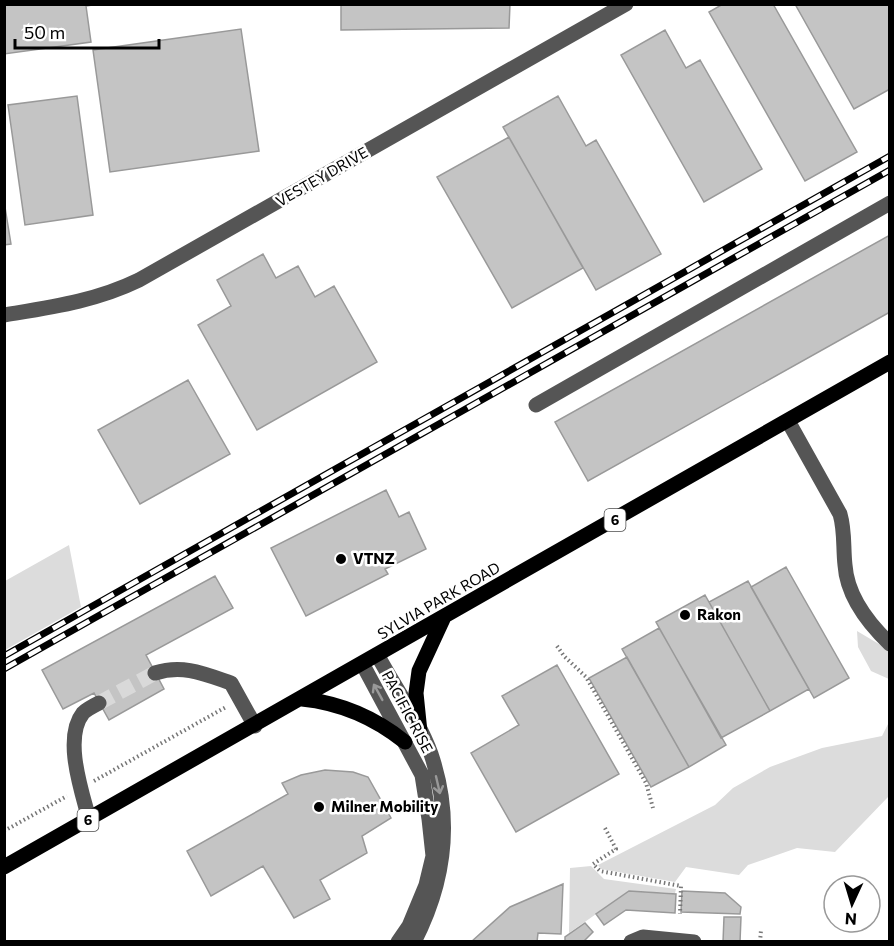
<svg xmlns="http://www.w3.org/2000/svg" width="894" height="946" font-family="Commissioner,sans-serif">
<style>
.green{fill:#dcdcdc}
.building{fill:#c4c4c4;stroke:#999;stroke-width:1.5}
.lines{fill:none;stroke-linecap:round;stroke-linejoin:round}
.minor-tunnel{stroke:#d9d9d9;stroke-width:15;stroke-dasharray:15 8;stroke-linecap:butt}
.path{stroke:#777;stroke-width:4;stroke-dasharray:1.5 3;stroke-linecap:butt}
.minor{stroke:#555;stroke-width:15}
.major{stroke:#000;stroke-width:15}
.rail-casing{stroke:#000;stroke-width:7}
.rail{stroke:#fff;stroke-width:4.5;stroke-dasharray:14;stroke-linecap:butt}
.oneway{stroke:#999}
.poi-dot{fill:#000;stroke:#fff;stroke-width:2}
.labels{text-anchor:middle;stroke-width:5;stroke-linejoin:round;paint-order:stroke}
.shield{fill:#fff;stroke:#4c4c4c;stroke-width:1.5}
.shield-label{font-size:14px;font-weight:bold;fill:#000}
.street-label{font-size:15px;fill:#000;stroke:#fff}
.poi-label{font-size:15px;font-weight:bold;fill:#000;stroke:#fff;text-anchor:start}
</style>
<rect width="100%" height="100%" fill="#fff"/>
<!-- green -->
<path class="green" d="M69,545L81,607L5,650V581Z
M857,631L889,650V679L871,671L858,647Z
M889,722V796L835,852L797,848L748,865L739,875L686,867L675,882L601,869L598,865L715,805L733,788L770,767L822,748L882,736Z
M591,866L604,879L676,889L675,893L629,891L569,933L570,868Z"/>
<!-- building -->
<path class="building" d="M4,4H99L86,6L91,42L4,54Z
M341,4H510L509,28L341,30Z
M723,4H773L857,152L805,181L709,12Z
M795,4H890V89L854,109Z
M241,29L259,151L110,172L93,50Z
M665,30L686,68L700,60L762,169L704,202L621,55Z
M77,96L93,215L25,225L8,105Z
M558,96L586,146L596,140L661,254L596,290L503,127Z
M509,137L583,268L512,308L437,177Z
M4,201L11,244L4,245Z
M890,235V312L588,481L555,422Z
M263,254L276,278L298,266L315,297L334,286L377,362L257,430L198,325L231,306L217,280Z
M188,380L230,454L140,504L98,430Z
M386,490L399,517L409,512L426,549L385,569L388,574L306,616L271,548Z
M786,567L849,678L814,698L751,587Z
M215,576L233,608L146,655L164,689L109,720L94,693L63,709L42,670Z
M748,581L809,689L770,711L709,602Z
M705,595L770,711L721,738L656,622Z
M659,628L726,745L689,767L622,649Z
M627,657L689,767L651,787L589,678Z
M557,665L619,774L516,832L471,753L519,725L502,696Z
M325,770L353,772L368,777L391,818L362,836L367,853L320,880L330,899L294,918L263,866L211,896L187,851L288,794L282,783L301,775Z
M563,884L561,934L538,933L537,942H471L510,907Z
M629,891L676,894L675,913L626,910L604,925L596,914Z
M682,891L725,893L741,907L740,914L681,912Z
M724,917H741L740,942H723Z
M585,923L593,932L583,942H565V937Z"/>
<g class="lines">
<!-- minor-tunnel -->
<path class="minor-tunnel" d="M99,703L155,673"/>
<!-- path -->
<path class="path" d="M557,646L564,656L586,677L646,783L653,808
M94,781L226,707
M605,828L616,849L593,864L600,871L681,886L680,914
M4,831L67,796
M760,942L761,930"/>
<!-- minor -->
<path class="minor" d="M4,315C52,307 96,301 139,280L626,4
M536,405L890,203
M788,421L840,514C845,531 843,547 845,565C847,596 868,623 890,644
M378,656C395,688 419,720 431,754C453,819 445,882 414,942
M363,665L422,775L429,819L433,856L426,885L409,926L398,942
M155,673C183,664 205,674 231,683L255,726
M89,819C82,792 63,738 83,713C87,709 95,705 99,703
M631,942L643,937L694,942"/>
<!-- major -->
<path class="major" d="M302,699C341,703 374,717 405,742
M420,732L416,693L419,671L443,619
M4,867L890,362"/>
<defs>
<path id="rail" d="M4,656L890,156
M4,669L890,170"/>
</defs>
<!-- rail casing -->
<use href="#rail" class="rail-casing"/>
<!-- rail -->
<use href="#rail" class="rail"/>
</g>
<!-- one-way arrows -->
<defs><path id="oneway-shaft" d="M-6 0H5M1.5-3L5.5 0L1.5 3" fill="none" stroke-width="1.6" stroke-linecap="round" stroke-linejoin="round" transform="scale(1.5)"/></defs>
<g class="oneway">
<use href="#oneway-shaft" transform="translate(378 692) rotate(-119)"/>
<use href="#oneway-shaft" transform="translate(438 785) rotate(77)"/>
</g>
<!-- markers -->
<g class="poi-dot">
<circle cx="341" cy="559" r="6"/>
<circle cx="685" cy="615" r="6"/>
<circle cx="319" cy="807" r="6"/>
</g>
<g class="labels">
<!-- shield labels -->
<g class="shield">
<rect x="604.5" y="509" width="21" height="22" rx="4.5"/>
<rect x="77.5" y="809" width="21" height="22" rx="4.5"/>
</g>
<g class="shield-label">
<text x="615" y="525">6</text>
<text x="88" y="825">6</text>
</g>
<!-- street labels -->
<g class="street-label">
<text transform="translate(322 177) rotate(-30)" y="5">VESTEY DRIVE</text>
<text transform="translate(439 601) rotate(-30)" y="5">SYLVIA PARK ROAD</text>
<text transform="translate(407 712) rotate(62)" y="5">PACIFIC RISE</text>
</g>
<!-- poi labels -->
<g class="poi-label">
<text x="353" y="564">VTNZ</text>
<text x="697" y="620">Rakon</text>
<text x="331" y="812">Milner Mobility</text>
</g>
</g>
<!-- border -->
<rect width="894" height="946" fill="none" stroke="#000000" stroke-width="12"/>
<!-- north arrow -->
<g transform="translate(852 904) rotate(184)"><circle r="28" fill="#ffffff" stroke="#999999" stroke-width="1.5"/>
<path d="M0-4.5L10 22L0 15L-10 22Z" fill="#000000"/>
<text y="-9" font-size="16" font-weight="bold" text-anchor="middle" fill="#000000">N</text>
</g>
<!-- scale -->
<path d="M15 39v9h144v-9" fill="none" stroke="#000000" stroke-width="3"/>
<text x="24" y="39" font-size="18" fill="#000000" stroke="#ffffff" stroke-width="4.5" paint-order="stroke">50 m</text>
</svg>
